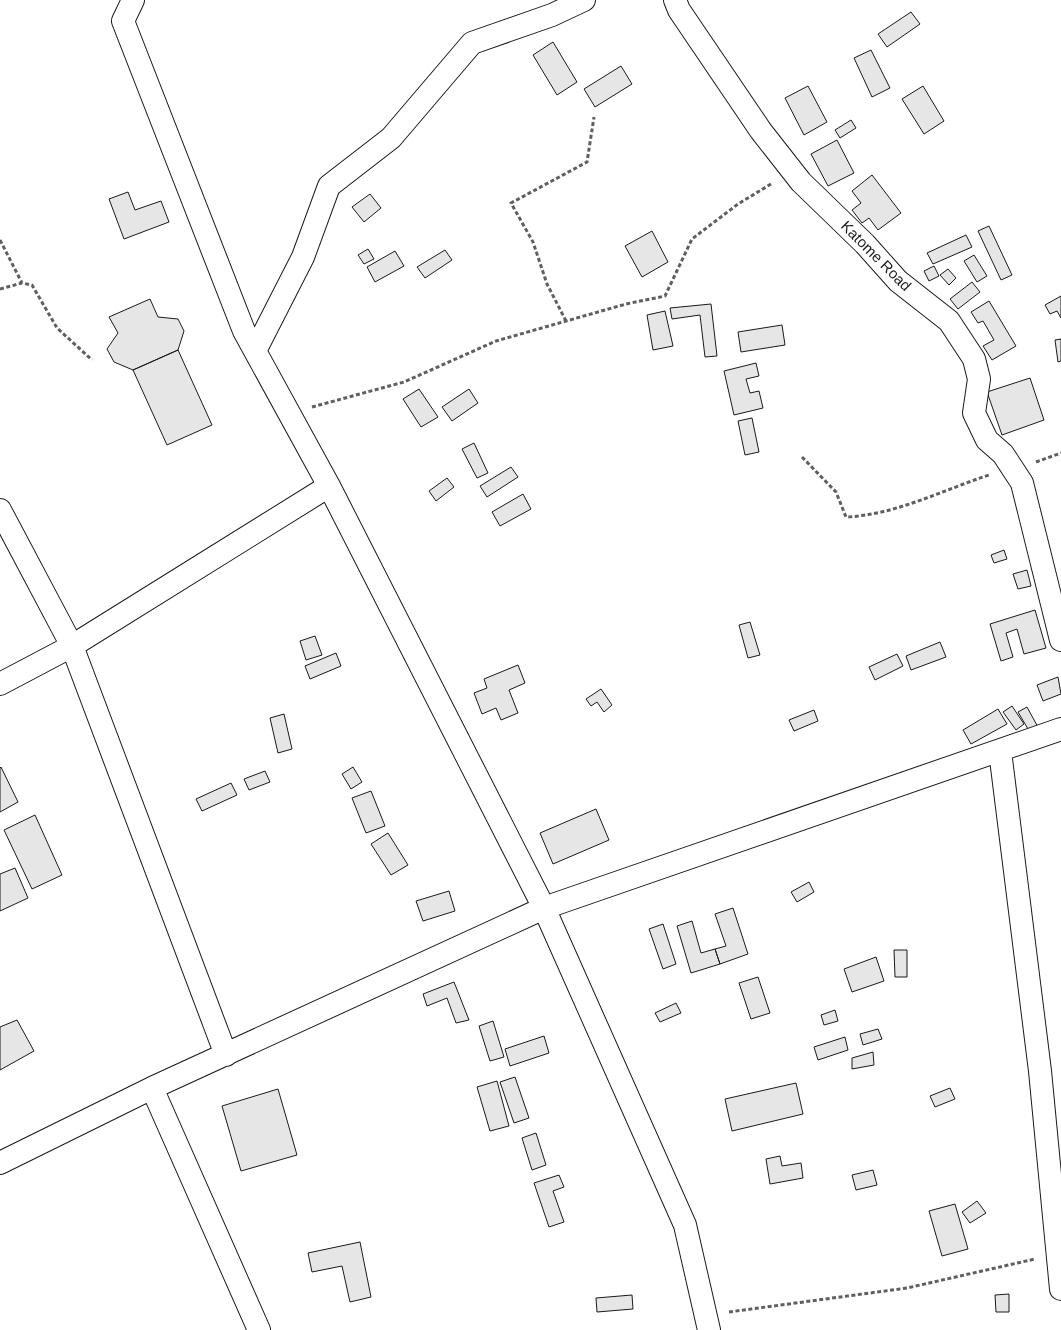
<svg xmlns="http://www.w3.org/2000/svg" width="1061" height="1330" font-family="Arial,sans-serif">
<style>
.building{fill:#e6e6e6;stroke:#1a1a1a}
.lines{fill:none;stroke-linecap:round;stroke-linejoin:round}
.minor-casing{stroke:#1a1a1a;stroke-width:24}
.path{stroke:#5f5f5f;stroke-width:3;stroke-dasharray:4 2.5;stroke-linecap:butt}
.minor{stroke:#fff;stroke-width:22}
.labels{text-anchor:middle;stroke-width:4;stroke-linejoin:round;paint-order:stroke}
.street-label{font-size:15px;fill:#1a1a1a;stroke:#fff}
</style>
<rect width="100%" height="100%" fill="#fff"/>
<!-- building -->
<path class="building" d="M911,12L920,24L887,47L878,34Z
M553,42L577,82L557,95L533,55Z
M871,50L890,88L872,97L854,58Z
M621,66L632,84L595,107L584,89Z
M808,86L827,122L804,135L785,98Z
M923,86L944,121L924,134L902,99Z
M851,120L856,128L840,138L835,130Z
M837,140L854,173L828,186L811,154Z
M872,175L901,213L878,230L869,218L862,223L852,210L861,203L852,191Z
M128,192L135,210L161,201L169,222L124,239L109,199Z
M370,194L381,208L364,222L352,207Z
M989,226L1012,275L1001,280L978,231Z
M652,231L668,262L642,277L625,246Z
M966,235L972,247L933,264L927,253Z
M368,249L374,259L364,264L358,255Z
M445,250L452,260L425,278L417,267Z
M395,251L404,266L375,282L367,267Z
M974,255L987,276L977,282L964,261Z
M934,266L939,276L929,281L924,271Z
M948,269L956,278L949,285L940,275Z
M972,282L980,292L958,309L950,299Z
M1061,296V318L1057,311L1050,314L1045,305Z
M150,299L158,317L178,319L184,331L178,350L133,370L114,362L107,349L118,333L109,317Z
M989,301L1016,346L992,360L983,346L994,340L983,321L978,323L971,312Z
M711,304L717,356L705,357L700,315L672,319L670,308Z
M665,311L673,346L653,350L647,315Z
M782,325L785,345L741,352L738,332Z
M1061,339V361L1058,362L1055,340Z
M178,350L212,425L167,445L133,370Z
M756,363L759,376L746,379L750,393L759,391L763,408L734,415L724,371Z
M1030,378L1044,420L1002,435L987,392Z
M419,389L438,417L421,427L403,399Z
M469,389L478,403L452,421L442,407Z
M752,418L759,452L745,455L738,421Z
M474,443L488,473L477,478L462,449Z
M511,467L518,477L487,497L480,486Z
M447,478L454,487L436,501L429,491Z
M523,494L531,509L500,526L492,512Z
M1004,550L1007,559L994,563L991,555Z
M1027,570L1031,586L1018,589L1013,574Z
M1035,610L1046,648L1024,654L1017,629L1006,633L1013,657L1001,661L990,624Z
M750,622L760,655L748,658L739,625Z
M315,636L322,655L306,660L300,641Z
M940,642L946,657L911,670L906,656Z
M336,653L341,666L310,679L305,666Z
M897,654L903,666L875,680L869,667Z
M518,665L525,683L509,690L518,713L501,720L496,708L482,714L474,693L487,688L484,679Z
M1058,677L1061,694L1043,701L1037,685Z
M601,689L612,705L604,712L597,702L591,706L586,699Z
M1012,706L1024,724L1016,730L1003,712Z
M1027,707L1039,729L1031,734L1018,712Z
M998,709L1007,724L971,744L963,730Z
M814,710L818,721L794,731L789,720Z
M284,714L292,749L278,753L270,718Z
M1,767L18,802L0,812V768Z
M353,767L362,782L351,789L342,774Z
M265,771L270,782L249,790L244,779Z
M231,783L237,795L202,811L196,799Z
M371,791L385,826L366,833L352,798Z
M596,809L609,840L553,864L540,833Z
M35,815L62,875L32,889L4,830Z
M388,833L408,865L391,875L371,844Z
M15,868L28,898L0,911V874Z
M809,882L814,892L797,902L791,892Z
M449,891L455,911L423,921L416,901Z
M733,908L748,954L720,964L715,949L726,946L715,914Z
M692,921L701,953L715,949L720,964L691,973L677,926Z
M663,924L676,964L663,969L649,929Z
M894,950H907V977H895Z
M876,957L884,981L852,992L844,969Z
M758,977L770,1013L751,1019L739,983Z
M454,982L469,1020L456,1023L447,998L427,1006L423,994Z
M676,1003L681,1013L660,1022L655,1013Z
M835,1010L838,1021L824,1025L821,1015Z
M17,1020L34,1051L0,1070V1027Z
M493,1021L504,1057L490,1061L479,1026Z
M878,1029L882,1039L863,1045L860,1034Z
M544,1036L549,1053L510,1066L505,1049Z
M845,1037L848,1050L818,1060L814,1047Z
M873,1052L874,1065L852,1069V1058Z
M515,1077L529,1118L514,1123L500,1082Z
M497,1081L509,1126L490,1131L477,1087Z
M796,1083L803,1114L732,1131L725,1099Z
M950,1088L955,1099L935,1107L930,1096Z
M278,1089L297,1155L241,1171L222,1106Z
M536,1133L546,1165L532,1170L522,1138Z
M780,1156L782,1166L801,1163L803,1178L770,1184L766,1159Z
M873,1170L877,1185L856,1190L852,1175Z
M559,1175L564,1187L553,1191L564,1222L549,1227L534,1183Z
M977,1201L986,1213L970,1223L962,1212Z
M955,1204L968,1249L942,1256L929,1211Z
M360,1242L371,1297L350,1302L342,1266L312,1272L308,1253Z
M1009,1294V1312H996L995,1295Z
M632,1295L633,1309L597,1312L596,1298Z"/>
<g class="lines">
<defs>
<path id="minor" d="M133,0L123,21L244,331L329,486L544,908L685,1225L709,1330
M675,0L679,10L761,131L801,182L865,244L898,281L949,321L974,359L979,379L974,413L987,440L1003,454L1022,483L1061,640
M255,351L303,257L329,186L391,138L472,43L552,15L584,0
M0,510L72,646L226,1055
M0,684L72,646L329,486
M1000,751L1040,1071L1061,1289
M152,1088L259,1330
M0,1163L152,1088L544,908L1061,729"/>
</defs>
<!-- minor casing -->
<use href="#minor" class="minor-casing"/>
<!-- path -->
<path class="path" d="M0,240L22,283
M0,289L22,283L32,285L57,328L92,360
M566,321L547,284L533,242L511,203L587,162L594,117
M312,407L404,382L496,341L626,304L665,296L692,239L738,204L771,184
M802,457L836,492L846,517C895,515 943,490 989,475
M1036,462L1061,453
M729,1312L907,1288L1035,1259"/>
<!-- minor -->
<use href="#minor" class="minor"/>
</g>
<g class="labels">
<!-- street labels -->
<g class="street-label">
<text transform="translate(876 256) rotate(45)" y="5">Katome Road</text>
</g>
</g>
</svg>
